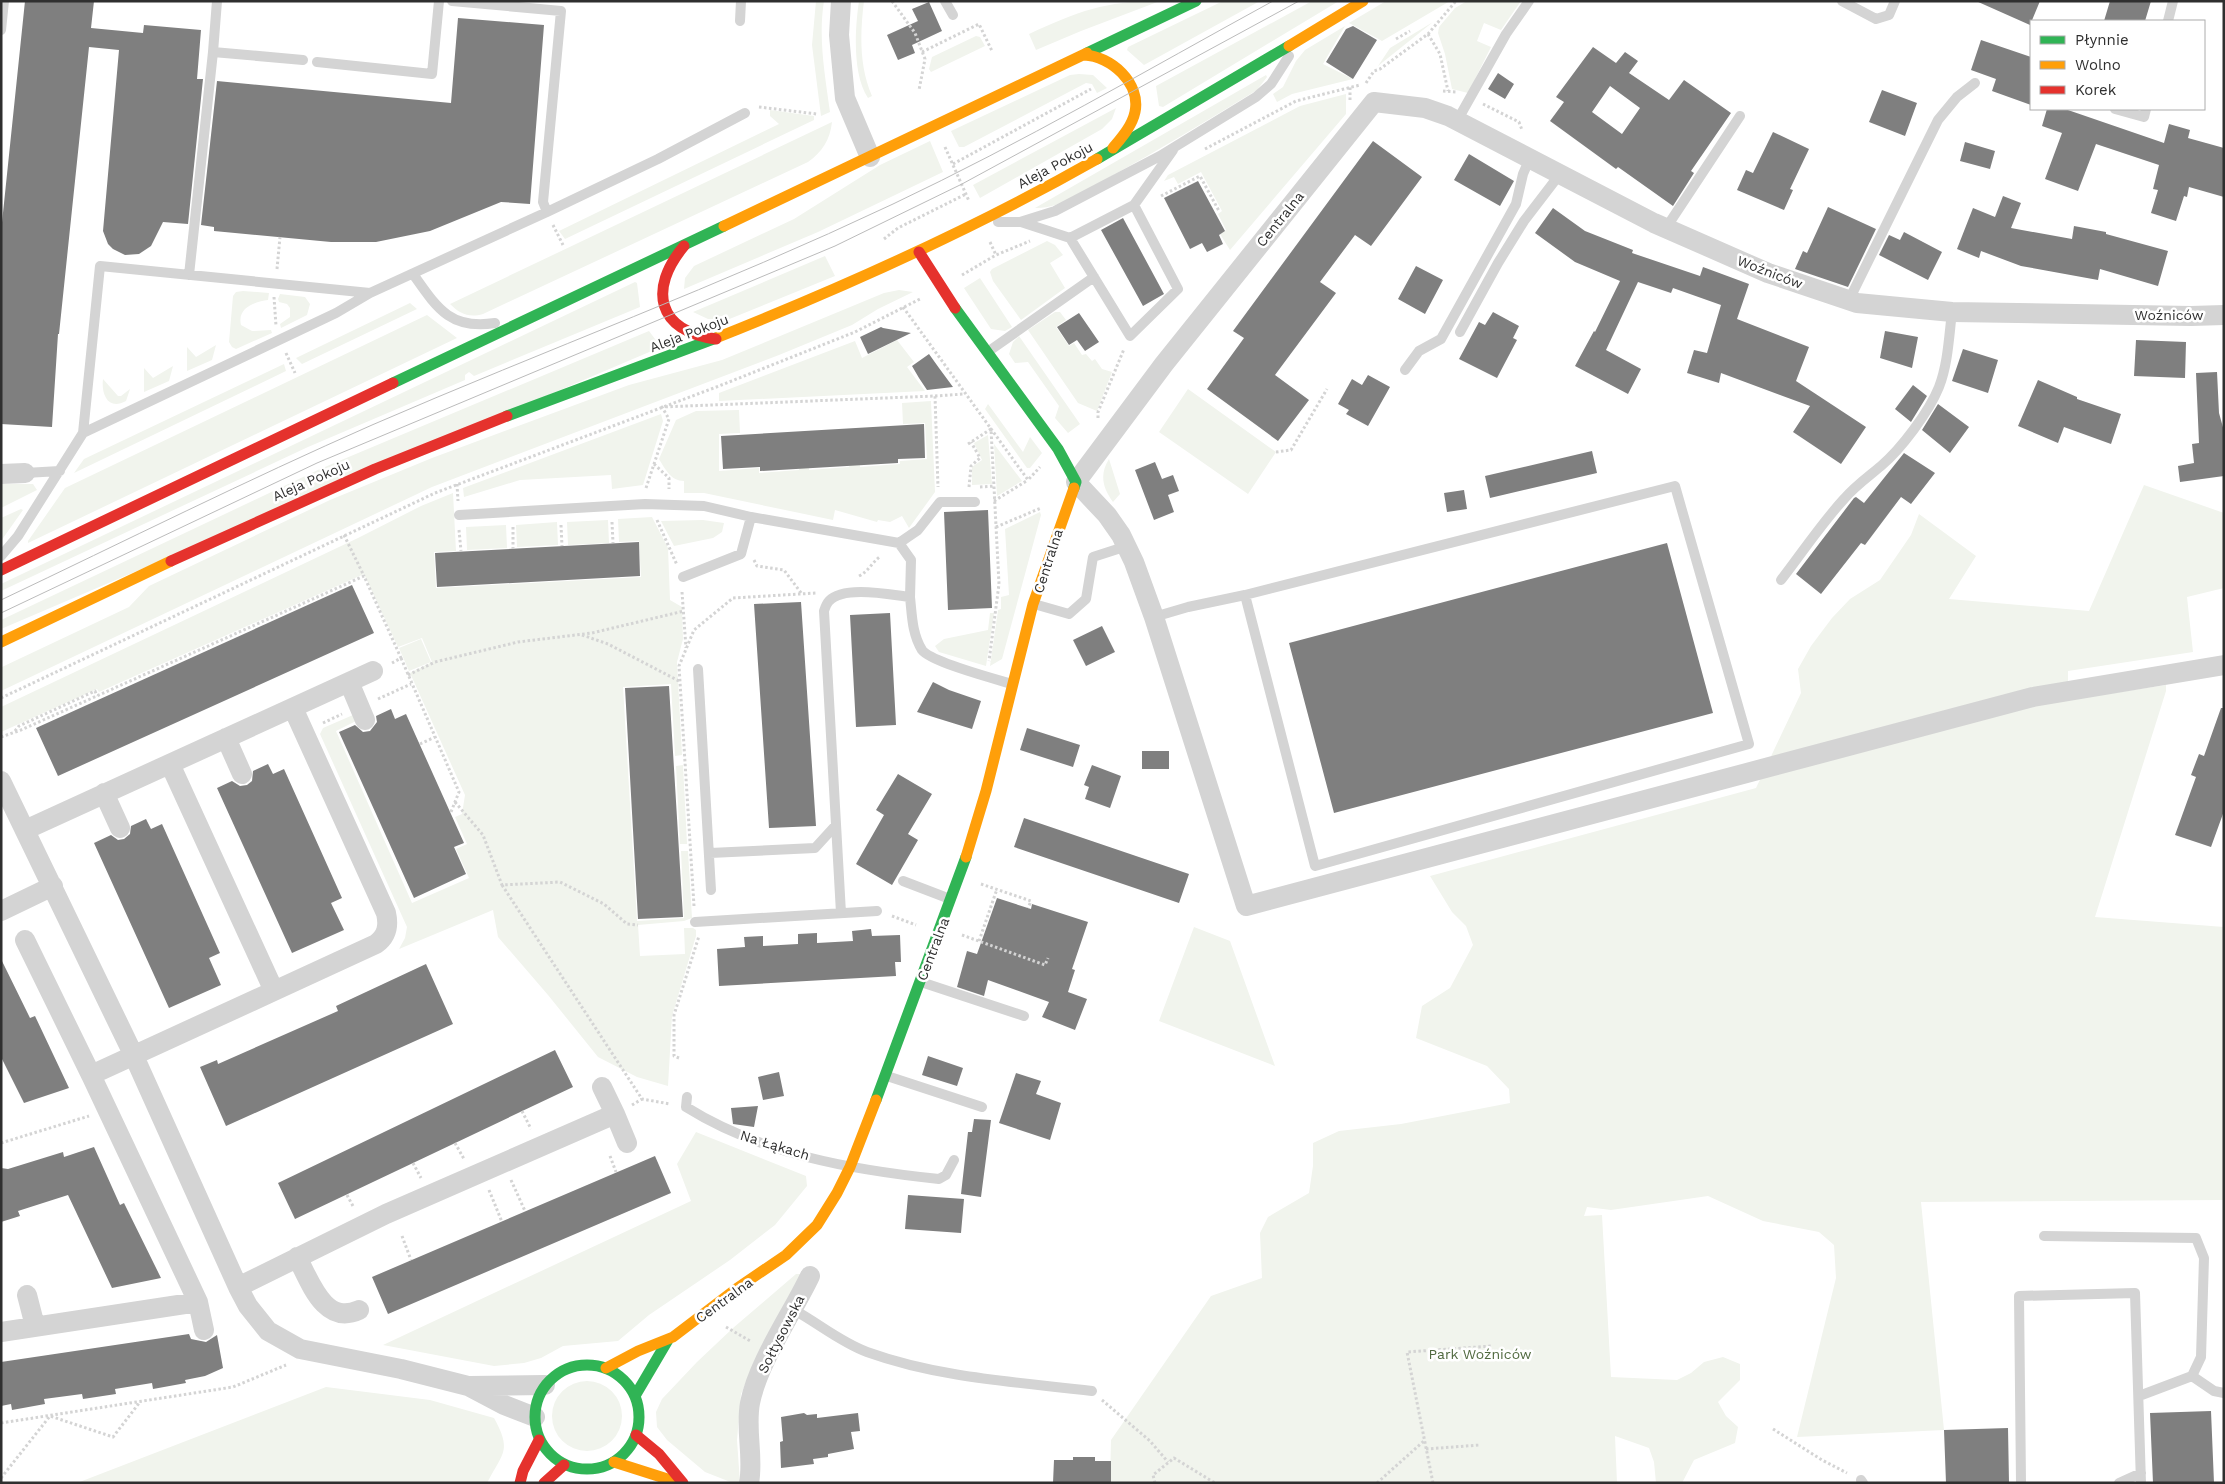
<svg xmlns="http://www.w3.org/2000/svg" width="2225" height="1484" font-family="'Work Sans',sans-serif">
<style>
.green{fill:#f1f4ed}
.building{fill:#7f7f7f;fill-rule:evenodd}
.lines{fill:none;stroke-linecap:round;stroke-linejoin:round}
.path{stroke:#d4d4d4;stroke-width:3;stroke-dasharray:2.5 2.5;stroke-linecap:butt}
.lane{stroke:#d4d4d4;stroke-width:10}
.street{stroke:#d4d4d4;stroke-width:20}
.fast{stroke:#30b455;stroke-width:11}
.slow{stroke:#ff9f0a;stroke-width:11}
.jam{stroke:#e5322d;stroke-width:11}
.tram{stroke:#bbb;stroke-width:1}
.labels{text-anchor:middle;stroke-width:5;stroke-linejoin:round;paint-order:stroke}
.street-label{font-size:14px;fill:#2f2f2f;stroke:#fff}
.park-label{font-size:14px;fill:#50693f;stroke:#fff}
</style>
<rect width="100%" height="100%" fill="#fff"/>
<!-- green -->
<path class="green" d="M816,1H824C818,38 825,75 830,112L821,116L812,45Z
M859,1H864C860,33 859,66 872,96L868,98C852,74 855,28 859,1Z
M1160,1L1081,31L1036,50L1029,34C1079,11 1104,1 1160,1Z
M1223,1H1260L1144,65L1127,50L1128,47Z
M1312,1H1339L1163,107L1159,106L1156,86Z
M1386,1H1450L1382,41L1349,23Z
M1467,1H1521L1501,30L1484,23L1477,41L1491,47L1468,93L1452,89L1445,54L1438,33L1439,27L1455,8Z
M1433,22L1378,66L1390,48Z
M1345,26L1323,64L1353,79L1292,94L1277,102L1273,94L1283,87L1296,61L1305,50Z
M976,36L980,37L985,46L931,72L929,69L932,57Z
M1079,74L1093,75L1107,88L1097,93L1092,84L1086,83L964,147H959L951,131L1070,75Z
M1266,75L1267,77L1257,90C1208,120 1159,150 1108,178C1087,190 1060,209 1035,208Z
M1346,94V114L1230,250L1220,234L1226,230L1218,214L1222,211L1201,172L1178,184L1174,177L1164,181L1168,175L1300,106Z
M1116,108L1112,119L1102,129L980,198L973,185Z
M770,110L814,116V120L565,239L559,231L779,124L770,116Z
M832,122C830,140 822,152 808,162L483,314C469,318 460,314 450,304Z
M930,141L943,172L818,232L684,289L685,278L694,266L794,219L880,165Z
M1047,241L1055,245L1063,255L1050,263L1065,288L1021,320L993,281L990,272L992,269Z
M825,256L835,276L727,320L708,319L693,312Z
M980,278L1012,327L1005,331L991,329L964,288Z
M635,282L637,283L640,307L474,376L469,372L465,375V380L308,447L1,591V584Z
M899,290L913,292L878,309L852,325L779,355L432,487L1,691L2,667L129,607L149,586L330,500L432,458L629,385L722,360L884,293Z
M243,291L269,293L268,300C254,302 237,308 241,325L252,331L271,330L272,333L236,349L232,347L229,342L233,296L236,292Z
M280,294L305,297L310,304L307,315L281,328L280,324L290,317V308L287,304L279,302L278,299Z
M410,303L417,309L302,364L296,358Z
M1055,312H1060L1066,320L1056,327L1069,346L1074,343L1082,355L1086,354L1092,361L1095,359L1102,369L1112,372L1097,411L1078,403L1028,330Z
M427,315L457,338L28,543V541L65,488Z
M649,331L661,347L1,629V620L320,469Z
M1019,336L1080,424L1068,433L1055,418L1059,406L1028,362L1015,363L1009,354L1013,342Z
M897,340L914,362L907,367L925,391L719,401V393L855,341L862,358Z
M216,345L212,360L187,371V347L196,357Z
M284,364L286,371L74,473L84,459Z
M173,366L169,381L144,392V368L153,378Z
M103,379L118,396H121L130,389L126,401C108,411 101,394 103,379Z
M1188,389L1276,452L1248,494L1159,432Z
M931,401L935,492L909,528L902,516L890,522L878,520L877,522L835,510L833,520L704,493H684V481C671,481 665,469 659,459L676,420L696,411L739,410L740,433L719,434V471L759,468V473L799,470V467L809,466V470L849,467L850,464L860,463V467L900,464V461L927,459L925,423L903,424L902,403Z
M988,404L1023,452L1030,437L1042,453L1030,468H1027L985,409Z
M661,414L663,421L643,485L612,489L611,475L520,480L464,497L463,488Z
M988,435L992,484L972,485V467L982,460L974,443Z
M994,444L1022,481L997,496Z
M1109,459L1120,494L1113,502C1103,488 1099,475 1109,459Z
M1,484H33L37,490L1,508Z
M2144,485L2224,513V588L2187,597L2193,652L2068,671V700L2166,685V691L2095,917L2224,927V1200L1921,1202L1944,1430L1797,1437L1836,1278L1834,1245L1819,1232L1763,1221L1708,1196L1611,1210L1587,1207L1584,1216L1602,1215L1611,1377L1677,1380L1691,1373L1704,1362L1723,1357L1740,1364V1380L1718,1402L1726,1416L1738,1427L1735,1443L1694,1460L1682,1483H1656L1654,1462L1649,1448L1615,1436L1617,1483H1110L1111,1440L1211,1296L1262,1278L1260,1233L1268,1217L1309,1193L1313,1166V1143L1339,1131L1401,1124L1510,1103L1509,1089L1487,1066L1416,1038L1422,1006L1450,988L1473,945L1466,926L1452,912L1430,876L1756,788L1801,693L1798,669L1811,646L1832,618L1850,599L1880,580L1911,535L1919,514L1976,556L1949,599L2089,611Z
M453,493L456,551L434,552L436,588L641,577L639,541L619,542L618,519L652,517L668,548L670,600L682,607L683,639L677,662L682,755L675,756L671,684L623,687L637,921L684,918L681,851H688L692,918L684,921L638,925L640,956L685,954L684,928H693L696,930V936L672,1016L668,1086L637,1077L598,1057L548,995L498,937L493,910L399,949L405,938L407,927L320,734L323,728L353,715L356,721L336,731L412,903L469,878L456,849L467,844L455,817L462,814L465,795L410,673L432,662L422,638L398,647L364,574L99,692L97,689L1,732V707L358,538L421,506Z
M21,509L23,510L1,541V518Z
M1040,512L1041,515L1002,659L990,666L998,610L1001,609V597L1009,595L1005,529Z
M608,520L609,543L568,545L567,522Z
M703,520L724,523L722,532L713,538L674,546L661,521Z
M557,522L558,545L517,547L516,525Z
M506,525L507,548L467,550L466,527Z
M990,613H994L986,666L939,652L935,646L944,639L988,630Z
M421,639L431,662L409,671L399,648Z
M683,765L687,844H680L676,766Z
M1194,927L1230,941L1275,1066L1159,1021Z
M696,1132L806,1176L807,1186L775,1225L730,1260L649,1315L618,1341L563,1346L541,1358L524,1363L494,1366L383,1345L691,1201L677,1164Z
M796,1274H806L750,1373L741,1394L737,1440L740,1483H733L705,1472L667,1440L657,1427L656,1412L662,1399L697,1362L733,1328Z
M552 1416a35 35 0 1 1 70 0a35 35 0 1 1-70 0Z
M326,1387L430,1400L494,1418C512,1451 503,1452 487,1483H77Z"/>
<!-- building -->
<path class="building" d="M25,1H94L91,28L143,33L144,25L201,30L197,79H203L188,224L163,222L151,246L139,254L125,255L113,249L108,244L103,231L119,50L89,47L59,334H58L52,427L1,424V232Z
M1976,1H2040L2030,25Z
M2110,1H2151L2145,21H2104Z
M929,2L942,31L912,45L915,53L898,60L887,35L918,21L912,9Z
M458,18L544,25L530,204L501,202L430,231L376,242H331L214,231V227L201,225L217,81L451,103Z
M1353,26L1377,40L1353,79L1326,62L1346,29Z
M1981,40L2031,57V105L1992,91L1996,79L1971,70Z
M1593,47L1616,63L1625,52L1638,61L1629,73L1669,100L1684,80L1731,113L1691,171L1694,173L1673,206L1618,167L1616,169L1550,121L1564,102L1556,97ZM1610,86L1640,108L1622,134L1592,112Z
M1498,73L1514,84L1505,99L1488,89Z
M1882,90L1917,103L1905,136L1869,122Z
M2047,109H2065L2164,143L2169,124L2190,130L2188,138L2224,148V197L2189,187L2187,197L2184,196L2176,221L2151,213L2158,190L2153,189L2159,165L2096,144L2078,191L2045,179L2062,133L2042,126Z
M1773,132L1809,149L1790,189L1793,190L1784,210L1737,190L1746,170L1753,173Z
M1373,141L1422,177L1371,246L1355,235L1320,282L1336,293L1275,375L1309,400L1278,441L1207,389L1244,338L1233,331Z
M1965,142L1995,151L1990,169L1960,161Z
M1469,154L1514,181L1500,206L1454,180Z
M1198,181L1225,231L1219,235L1223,244L1207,252L1202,243L1190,249L1164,198Z
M2003,196L2021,203L2011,228L2072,239L2074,226L2106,232V234L2168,251L2158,286L2100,269L2098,280L2021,266L1981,251L1979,258L1957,249L1973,208L1995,217Z
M1828,207L1876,229L1848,287L1795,269L1803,251L1807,253Z
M1553,208L1585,231L1633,250L1632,253L1700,276L1703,267L1749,284L1737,319L1809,347L1796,381L1866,427L1841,464L1793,432L1810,406L1721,373L1719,383L1687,373L1694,350L1707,353L1721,305L1673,288L1671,293L1638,282L1606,350L1641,369L1628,394L1575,366L1594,331L1595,332L1620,281L1575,262L1535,233Z
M1123,218L1164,294L1143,306L1101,230Z
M1904,232L1942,252L1928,280L1879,255L1889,235L1900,240Z
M1416,266L1443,280L1425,314L1398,299Z
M1493,312L1519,326L1513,338L1517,340L1497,378L1459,359L1479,322L1485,325Z
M1079,313L1099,342L1085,351L1077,340L1069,345L1057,327Z
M881,327L883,328L911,333L868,354L860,337Z
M1885,331L1918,337L1912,368L1880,358Z
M2136,340L2186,342L2185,378L2134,376Z
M1963,349L1998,360L1988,393L1952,381Z
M929,354L939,368L953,387L927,390L919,378L912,366Z
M2217,372L2219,413L2224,431V476L2180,482L2178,466L2194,463L2192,444L2199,443L2196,373Z
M1368,375L1390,387L1368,426L1346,414L1349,410L1338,404L1352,379L1362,385Z
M2038,380L2077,397V399L2121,414L2111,444L2064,427L2058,443L2018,426Z
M1913,385L1927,396L1911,422L1895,409Z
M1938,404L1969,427L1950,453L1922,430Z
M924,424L925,458L898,459V463L760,471V467L723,469L721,436Z
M1592,451L1597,473L1490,498L1485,476Z
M1904,453L1935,473L1911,504L1901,497L1865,545L1861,543L1821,594L1796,574L1854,498L1856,497L1864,503Z
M1155,462L1162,479L1173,475L1179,491L1168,495L1174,512L1154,520L1135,470Z
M1464,490L1467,509L1447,512L1444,493Z
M988,510L992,608L948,610L944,512Z
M639,542L640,576L437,587L435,553Z
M1667,543L1713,713L1334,813L1289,643Z
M352,585L374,633L58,776L36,728Z
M801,602L816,826L769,828L754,604Z
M890,613L896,725L856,727L850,615Z
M1102,626L1115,652L1086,666L1073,640Z
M933,682L949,690L981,701L972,729L917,712Z
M669,686L683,917L638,919L625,688Z
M2221,708H2224V811L2211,847L2175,835L2196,777L2191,775L2199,754L2204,756Z
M391,709L395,719L406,714L464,843L454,847L466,874L414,898L339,732L355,725L363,732L370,731L377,722L376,716Z
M1027,728L1080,745L1073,767L1020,750Z
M1142,751H1169V769H1142Z
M268,764L273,774L284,769L342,898L331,903L344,930L292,953L217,788L232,781L240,786L247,785L252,781L253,771Z
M1092,765L1121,776L1110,808L1085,799L1089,787L1084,785Z
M898,774L932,794L908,834L918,840L892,885L856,864L884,815L876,810Z
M1024,818L1189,874L1179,903L1014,847Z
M146,819L151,829L162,824L220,953L209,958L221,985L169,1008L94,843L111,835L118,840L124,839L130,834L131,826Z
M997,898L1031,909L1032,904L1088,922L1072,969L1075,970L1068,992L1087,999L1075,1030L1042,1017L1049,1002L988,980L984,996L957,987L967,951L977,954Z
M871,929L872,936L900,935L901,962H895L896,976L719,986L717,949L745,947L744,937L763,936V946L798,944V934L817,933V943L853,941L852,931Z
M1,959L30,1018L35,1016L69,1088L24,1103L1,1057Z
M426,964L453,1024L226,1126L200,1067L217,1060L218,1064L338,1011L336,1006Z
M555,1050L573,1087L295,1219L278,1183Z
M928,1056L963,1068L957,1086L922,1075Z
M779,1072L784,1096L763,1100L758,1077Z
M1016,1073L1041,1081L1036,1094L1061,1103L1050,1140L999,1123Z
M758,1106L754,1127L733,1124L731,1108Z
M974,1119L991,1120L981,1197L961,1194L968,1132H972Z
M94,1147L120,1205L124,1203L161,1278L112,1288L68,1195L18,1211L20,1216L1,1222V1168L8,1169L63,1152L64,1157Z
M655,1156L671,1193L388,1314L372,1277Z
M908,1195L964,1199L961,1233L905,1229Z
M189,1334L191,1339L206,1342L217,1335L223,1368L205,1376L185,1380L186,1383L153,1389L152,1383L115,1389L116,1394L83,1399L82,1394L44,1399L45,1404L12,1410L11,1404L1,1406V1362Z
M2211,1411L2214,1483H2153L2150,1413Z
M804,1413L807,1415L817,1414V1418L858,1413L860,1431L851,1432L854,1449L828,1454V1457L813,1459L814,1464L781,1468L780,1442L783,1441L781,1417Z
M2008,1428L2009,1483H1946L1944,1430Z
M1073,1457H1095V1461H1111V1483H1053L1054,1460H1073Z"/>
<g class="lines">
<!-- path -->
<path class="path" d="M892,1L915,33L925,59L919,90
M1428,34L1440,54L1448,91
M1396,39L1410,31
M922,52L979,24L992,51
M1366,83L1374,71L1380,69L1428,34L1456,1
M1443,91L1457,92
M1350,100V87
M1483,104L1519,122L1522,130
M759,107L817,114
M945,147L969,201
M1205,149L1296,101L1360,85
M953,164L1091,89
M1161,196L1200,176L1219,211
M553,225L563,245
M884,239L898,228L966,194
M990,242L996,255
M277,269L280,237
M962,275L996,255L1030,241
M274,297L276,326
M903,307L1028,480L1040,467
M286,353L295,373
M935,396L964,394
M1098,418V412L1124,349
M968,444L991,429L999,584L989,661
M1276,452L1291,450L1327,389
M654,464L669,478V489
M457,484L458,501
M969,487L971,466L980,458L971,442
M980,487L995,486
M646,488L669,419L662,407L935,396L938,487
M994,501L1028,480
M657,520L677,565
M612,522L613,543
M561,525L562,546
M513,527V549
M996,527L1041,508
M459,530L461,551
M344,535L364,576
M754,560L757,566L784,570L802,594
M859,576C869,571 872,562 881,556
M682,592L686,648
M582,635L608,644L679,681
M401,658L459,792L451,812
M408,675L435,662L518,642L592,633L684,611
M1,698L435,493L719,386L855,332L922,298
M378,699L411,684
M323,723L342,714
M15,731L19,726L95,691L97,696
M1,737L21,730L364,576L401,658L392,663
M420,744L435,737
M455,802L483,835L502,885L560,882L604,904L627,924L638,925
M981,884L1031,901L1028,908
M502,885L642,1099L670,1104
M694,906L679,666L694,630L733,598L816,593
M892,916L916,925
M962,935L1045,965L1048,958
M979,941L997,889
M679,1058L674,1056V1015L699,936
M632,1105L642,1099
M522,1111L531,1129
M1,1143L89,1116
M455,1143L464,1159
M610,1156L616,1172
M413,1163L421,1178
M511,1180L525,1211
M489,1190L502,1222
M347,1195L354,1208
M402,1236L411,1260
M726,1327L752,1342
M1102,1400L1150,1441L1168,1462
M1,1423L233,1387L286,1365
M1773,1429L1822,1460L1847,1473
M1426,1449L1480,1445
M1,1478L50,1416L113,1437L140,1402
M1155,1483L1153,1475L1174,1458L1215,1483
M1377,1483L1425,1440
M1433,1483L1407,1352L1492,1346"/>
<!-- lane -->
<path class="lane" d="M945,1L953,15
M1842,1L1876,19L1889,15L1895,1
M740,21L741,1
M2168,21L2173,1
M1,30L4,1
M213,52L217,1
M317,62L432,74L439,1
M2115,109L2144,117L2146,109
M1457,121L1506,34L1529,1
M547,212L658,159L745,113
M998,222H1020L1055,211L1160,156L1256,97L1271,84L1289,56
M1021,222L1070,238L1134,205L1173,150
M1666,228L1740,116
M1070,238L1130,336L1178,289L1134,205
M413,274C437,308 450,330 495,323
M189,275L213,52L303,60
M1849,300L1938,120L1957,97L1975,83
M1460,332L1498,263L1524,221L1560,174
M989,351L1094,277
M1405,370L1419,351L1441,339L1516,204L1523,174L1530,158
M83,433L336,313L370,293L547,212L543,202L561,11L452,1
M25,473L60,471
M459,515L645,504L704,506L751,517
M899,543L911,560L910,597
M1,556L18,536L83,433L100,266L370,293
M683,577L741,554L751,517L899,543L918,530L940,502H975
M1781,580C1802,553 1821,524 1844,499C1855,486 1868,477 1881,466C1901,449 1929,412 1939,387C1948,364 1949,336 1952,312
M1034,604L1069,614L1086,599L1093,557L1127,546
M1154,617L1188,607L1245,595L1675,486L1749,744L1315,866L1245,595
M698,669L711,890
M710,853L815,848L836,825
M903,881L950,899
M841,913L824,611C825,608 827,603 829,601C844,585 891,595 910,597C912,615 912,634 922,650C931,662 995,679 1012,684
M695,922L877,911
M921,982L1024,1016
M887,1076L982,1107
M687,1097L686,1107C761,1154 852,1170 939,1179L946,1175L954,1160
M2044,1236L2196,1238L2204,1258L2201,1357L2192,1376
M794,1310C818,1323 840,1342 867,1352C939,1378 1017,1382 1092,1391
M2139,1396L2192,1376L2214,1391L2224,1393
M1861,1480L1863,1483
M2021,1483L2019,1296L2135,1293L2141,1483
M2119,1483L2141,1473"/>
<!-- street -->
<path class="street" d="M841,1L839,35L845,98L870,157
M2224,315L2191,316L1952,312L1857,303L1768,273L1654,223L1448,116L1425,108L1374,102L1164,364L1076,482L1107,515L1121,535L1134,562L1154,617L1246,906L2033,697L2224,665
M1,474L25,473
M349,682L365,720
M226,738L242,774
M1,781L134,1056L238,1287L248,1306L268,1331L300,1349L401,1369L468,1386L504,1405L535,1417
M104,793L120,828
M25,830L373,671
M1,911L53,886
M25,940L91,1075
M274,991L376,944C387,936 389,926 386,913L293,708
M615,1114L627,1143
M297,1257C310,1281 324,1326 359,1310
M238,1287L386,1214L615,1114L602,1087
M27,1295L35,1326
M198,1302L204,1330
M1,1332L198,1302L91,1075L274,991L170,764
M470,1386L545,1385
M749,1483C754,1457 745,1430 750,1403C758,1362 792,1314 810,1276"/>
<!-- fast -->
<path class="fast" d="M1087,53L1196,1
M1097,159L1289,46
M955,308L1058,449L1076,482L1074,488
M393,383L724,226
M507,416L716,338
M876,1100L966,857
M535 1417a52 52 0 1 1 104 0a52 52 0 1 1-104 0Z
M635,1396L668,1340"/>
<!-- slow -->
<path class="slow" d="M1289,46L1363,1
M1084,55C1111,56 1141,83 1135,112C1132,126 1122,137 1113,148
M724,226L1087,53
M716,338C847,286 974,229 1097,159
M1,642L171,561
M966,857L986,791L1033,604L1074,488
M606,1368L638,1351L673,1337L736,1289L786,1255L817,1225L837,1193L850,1167L876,1100
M614,1462L680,1483"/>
<!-- jam -->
<path class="jam" d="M684,246C648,289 657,331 716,339
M919,252L955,308
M171,561L375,469L507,416
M1,570L393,383
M636,1435L659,1454L683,1483
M520,1483L523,1471L539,1440
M544,1483L564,1465"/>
<!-- tram -->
<path class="tram" d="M1,600C125,541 247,480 372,425C545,350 722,285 893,204C1022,143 1147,70 1273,1
M1,613L317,463L835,246L962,184L1299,1"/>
</g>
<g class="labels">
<!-- street labels -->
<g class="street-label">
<text transform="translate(1055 165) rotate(-28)" y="5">Aleja Pokoju</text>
<text transform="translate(1280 219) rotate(-51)" y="5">Centralna</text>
<text transform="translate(1770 272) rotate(21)" y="5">Woźniców</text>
<text x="2169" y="320">Woźniców</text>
<text transform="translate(689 333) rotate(-21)" y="5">Aleja Pokoju</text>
<text transform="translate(311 480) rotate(-24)" y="5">Aleja Pokoju</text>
<text transform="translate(1048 561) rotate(-72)" y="5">Centralna</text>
<text transform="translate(933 949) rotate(-69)" y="5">Centralna</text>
<text transform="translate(775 1145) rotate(17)" y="5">Na Łąkach</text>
<text transform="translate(724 1300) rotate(-36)" y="5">Centralna</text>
<text transform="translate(781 1334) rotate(-63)" y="5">Sołtysowska</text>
</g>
<!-- park labels -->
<g class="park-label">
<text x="1480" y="1359">Park Woźniców</text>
</g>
</g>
<!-- border -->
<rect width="2225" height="1484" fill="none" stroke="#2f2f2f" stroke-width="5"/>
<!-- legend -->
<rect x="2030" y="20" width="175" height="90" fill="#ffffff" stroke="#acacac"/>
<rect x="2040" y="36" width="25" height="8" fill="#30b455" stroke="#acacac"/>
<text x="2075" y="45" font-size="15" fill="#2f2f2f">Płynnie</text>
<rect x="2040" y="61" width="25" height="8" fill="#ff9f0a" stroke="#acacac"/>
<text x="2075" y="70" font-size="15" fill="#2f2f2f">Wolno</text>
<rect x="2040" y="86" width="25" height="8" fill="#e5322d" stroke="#acacac"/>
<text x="2075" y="95" font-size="15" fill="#2f2f2f">Korek</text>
</svg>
